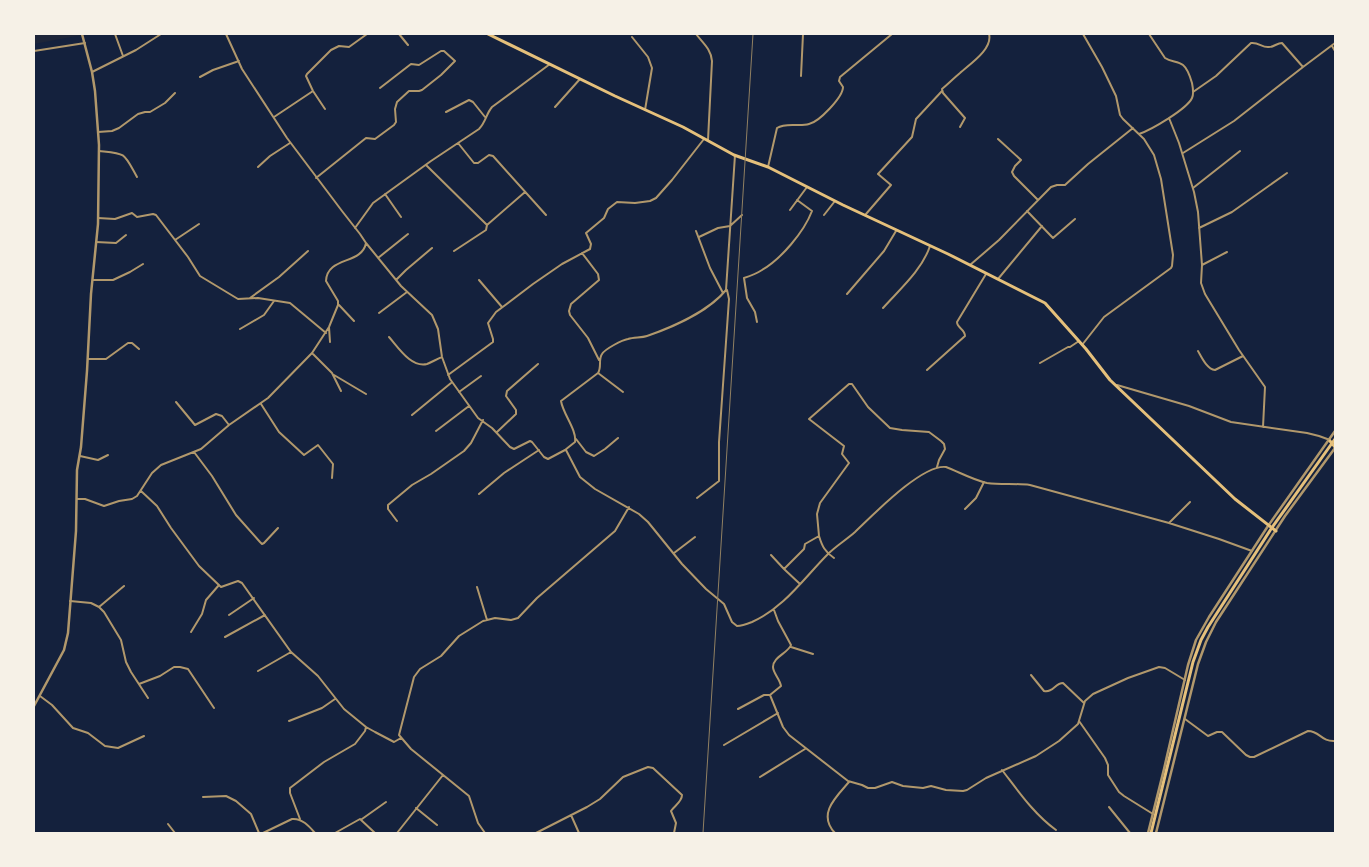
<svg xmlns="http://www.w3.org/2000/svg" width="1369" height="867" font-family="Signika,sans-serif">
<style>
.green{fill:#1d2539}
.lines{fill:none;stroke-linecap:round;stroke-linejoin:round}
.minor{stroke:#b1986c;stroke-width:2}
.tertiary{stroke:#b1986c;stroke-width:2.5}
.secondary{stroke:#e5c07b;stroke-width:3}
.rail{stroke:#918062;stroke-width:1}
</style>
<rect width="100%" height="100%" fill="#14213d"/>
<!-- green -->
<path class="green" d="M34,34H81L82,35L34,44Z"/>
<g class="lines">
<!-- minor -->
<path class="minor" d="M115,34L123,56
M226,34L242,69L287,138L342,211L360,234L366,243L401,286L432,315L438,329L442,357L450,379L478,418L492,428L510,447L514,449L530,441L532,442L544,457L548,459L565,450L575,442C577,430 563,414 561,401L598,373C602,367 598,360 602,354C605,349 622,340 628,339C634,337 641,338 647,336C673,327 709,311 726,290L735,155
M399,34L408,45
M696,34C703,43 711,49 712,61L708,140
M632,37L648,57L652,68L645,110
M1332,46L1335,51
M34,51L85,43
M92,72L136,50L161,34
M801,76L803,34
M200,77L213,70L239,61
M1193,92L1216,76L1251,43C1259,42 1262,48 1269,47C1274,47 1277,43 1282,43L1303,67L1335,43
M555,107L580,79
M325,109L313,91L306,76L307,74L331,50L339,46L349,47L367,34
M446,112L469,100L473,102L485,117
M274,117L313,91
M1169,118L1179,143L1194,192L1198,212L1202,265L1201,283L1205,294L1239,350L1265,387L1263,427
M960,127L965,118L943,93L942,89C948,84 954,78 960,73C970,64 993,49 989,34
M98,132L112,131L119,128L138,114L145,112H150L165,103L175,93
M1139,134C1151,130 1187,109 1192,98C1194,94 1193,88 1192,83C1190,76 1188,69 1183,65C1178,61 1171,62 1165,58L1149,34
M998,139L1021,160L1015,166L1012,172L1014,176L1038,200
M458,143L474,163H478L489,155L493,156L546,215
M99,151C127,154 123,152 137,177
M1183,153L1234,121L1303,67
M426,165L487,225L486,230L454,251
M258,167L270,156L290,143
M768,167L777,128C786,122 799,127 809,124C819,122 843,97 843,87L839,81L840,77L892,34
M316,178L366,138L375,139L394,125L396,122L395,109L397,102L409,91H419L422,90L441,75L455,61L444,51H441L419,65L411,64L380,88
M1193,188L1240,151
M385,194L401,217
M790,210L807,187
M1027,211L1053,238L1075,219
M866,214L891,185L878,174L912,137L916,119L942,91
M824,215L835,201
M98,218L115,219L132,213L137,217L153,214L156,215L188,257L200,276L238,299L258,298L290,303L326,333
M487,225L525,192
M355,228L373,203L431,161L479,129C486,122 486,114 492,107L550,64
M1199,228L1232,212L1287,173
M696,231L710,268L723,293
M699,237L718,228L730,226L742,215
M175,240L199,224
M96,242L116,243L126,235
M582,253L598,274L599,280L571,304L569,311L570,315L588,338L599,360
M378,258L408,234
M970,265L999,240L1051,187L1057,185H1065L1088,164L1133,128
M1202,265L1227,252
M998,279L1042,226
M93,280H113L130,272L143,264
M396,280L406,270L432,248
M479,280L502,307
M847,294L884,251L896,231
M250,298L279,277L308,251
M339,305L354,321
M883,308C900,289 922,270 930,246
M379,313L407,292
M757,322L755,312L747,298L744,278C750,276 756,274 762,270C781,259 804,232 812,211L797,200
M329,327L330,342
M240,329L264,315L274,301
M389,337C398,347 411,368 427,364C432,362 437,359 442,357
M1082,345L1104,317L1171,268L1172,266L1173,255L1161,179L1154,155L1144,139L1123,119L1120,115L1116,96L1102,67L1083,34
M1198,351C1202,358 1207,369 1215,370L1243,356
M313,354L332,373L341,391
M88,359H106L128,343H132L139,349
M1040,363L1068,347H1070L1079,341
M927,370L965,336C965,329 957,328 957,322L986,274
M598,373L623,392
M334,375L366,394
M448,375L493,342V339L488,323L496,312L533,284L562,264L590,249L591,244L586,233L604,218L608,209L617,202L635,203L650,201L656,198L672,180L704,139
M1117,385L1189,406L1231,422L1307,433L1319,436L1330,440
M459,392L481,376
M176,402L195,425L216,414L222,416L229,425
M261,404L279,432L304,455L318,445L333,464L332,478
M412,415L451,383
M436,431L469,406
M497,432L516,414V410L506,396L507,391L538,364
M576,439L586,452L594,456L605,449L618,438
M566,450L580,477L595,489L639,514L648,522L682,564L706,589L724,604L732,622L737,626C742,626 747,624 752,622C784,608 804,578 828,554C836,546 846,540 855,532C873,515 922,464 946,467C959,472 973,480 987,483C1001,485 1016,483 1030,485L1169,523L1219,539L1252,551
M194,452L212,476L236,515L260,542L262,544L264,543L278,528
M80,456L98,460L108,455
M141,491L157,506L171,528L199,566L221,587L238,581L242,583L291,652L318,676L344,709L366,727L365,731L355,744L324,762L290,788V793L300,819
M479,494L504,473L539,450
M697,498L719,481V442L729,299L727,290
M77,499H85L104,506L119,501L132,499L137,496L152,473L161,465L201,449L229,425L268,398L312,353L329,327L338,305V301L326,281C327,256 362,265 366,243
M965,509L976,498L984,482
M397,521L388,509V505L412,485L431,474L464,451L471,443L483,420
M1169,523L1190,502
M819,536C822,546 825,552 834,558
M674,553L695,537
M771,555L784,569L800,584
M784,569L804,549L805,544L819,536L817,514L820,503L849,463L842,454L844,446L809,419L849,384H852L868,407L890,428L902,430L929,432L941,441L944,444L945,449L939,460L937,467
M477,587L487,620
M70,601L91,603L99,607L104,612L121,640L126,662L131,672L148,698
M99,607L124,586
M774,610L778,621L791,645C788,653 773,657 773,667C773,673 780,679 781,686L770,695L783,727L789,735L848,781L862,785L868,788H875L892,782L903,786L923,788L931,786L946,790L963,791L967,790L986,778L1036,756L1059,741L1078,724L1085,701L1093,694L1128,678L1159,667L1165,668L1185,680
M229,615L254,598
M191,632L202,614L206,600L219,585
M225,637L265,615
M791,647L813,654
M258,671L291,652
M1031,675L1044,691C1053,693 1055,683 1063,683L1084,703
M139,684L160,676L174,667H180L188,669L214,708
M40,696L52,705L73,728L88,733L105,746L118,748L144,736
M738,709L764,695H769
M1185,719L1208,736L1217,732H1222L1246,755L1250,757H1254L1308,731C1320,731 1321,742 1335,741
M289,721L322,708L335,699
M1079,721L1105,758L1108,765V775L1119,792L1124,796L1153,814
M366,727L375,732L394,742L401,738
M724,745L778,713
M1002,770C1019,792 1034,814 1056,830
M760,777L805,749
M203,797L226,796L236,801L251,814L259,833
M1109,807L1130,833
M416,808L437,825
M571,815L579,833
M362,819L386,802
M168,824L175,833
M263,833L292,819C302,818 309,826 315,833
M335,833L360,819L375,833
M397,833L443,775
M485,833L478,823L469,796L411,749L399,735L414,677L420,669L441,656L459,636L483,621L495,618L511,620L518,618L537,598L615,531L629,507
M536,833L587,807L600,799L623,777L648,767L653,768L682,795C682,802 674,806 671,811L676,823L674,833
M835,833C817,814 836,797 849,782"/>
<!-- tertiary -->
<path class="tertiary" d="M34,706L64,650L68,633L76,531L77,470L81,447L87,371L91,294L98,224L99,145L95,91L92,72L82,34
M1148,833L1164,769L1188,665L1196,640L1209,617L1268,526L1335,431
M1156,833L1198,664L1206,642L1216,622L1285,516L1335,448"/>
<!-- secondary -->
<path class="secondary" d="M488,34L615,96L683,127L734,155L768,167L843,205L948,254L1045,303L1086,349L1110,380L1235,499L1276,531
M1330,441L1335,447
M1151,833L1193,662L1201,640L1208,627L1271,529L1335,439"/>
<!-- rail -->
<path class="rail" d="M703,833L753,34"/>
</g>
<!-- border -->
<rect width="1369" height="867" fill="none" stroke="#f6f1e7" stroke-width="70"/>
</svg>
